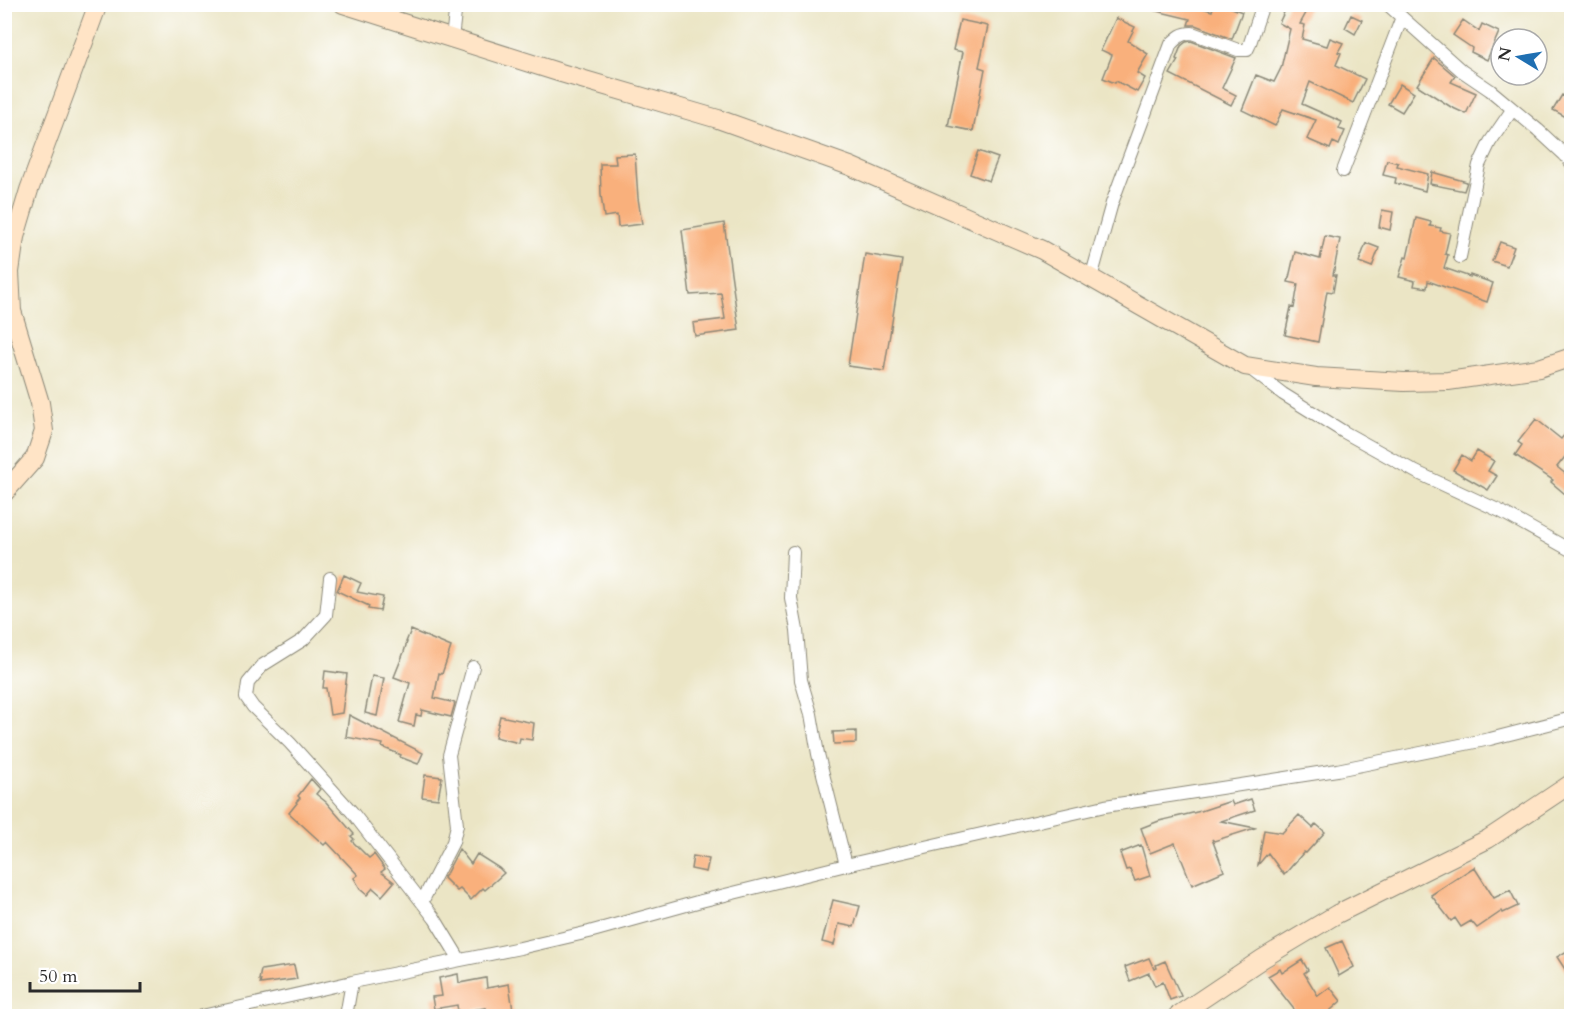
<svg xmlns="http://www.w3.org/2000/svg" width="1576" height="1021" font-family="Cardo,serif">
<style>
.building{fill:#f9b07b}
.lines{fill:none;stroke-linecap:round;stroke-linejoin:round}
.street-casing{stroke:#8b8878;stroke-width:14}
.secondary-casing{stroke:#8b8878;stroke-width:20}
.street{stroke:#fff;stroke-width:12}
.secondary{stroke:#ffe4c6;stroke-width:18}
</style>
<rect width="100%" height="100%" fill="#fff"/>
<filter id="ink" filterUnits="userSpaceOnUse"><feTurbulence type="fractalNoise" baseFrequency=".0167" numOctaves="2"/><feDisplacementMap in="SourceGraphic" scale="12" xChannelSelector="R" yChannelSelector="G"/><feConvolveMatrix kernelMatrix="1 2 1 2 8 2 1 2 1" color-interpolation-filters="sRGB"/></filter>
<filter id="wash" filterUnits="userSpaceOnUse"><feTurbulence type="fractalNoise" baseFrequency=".008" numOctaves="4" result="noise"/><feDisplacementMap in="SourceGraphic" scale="24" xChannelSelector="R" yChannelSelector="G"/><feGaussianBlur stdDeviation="1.35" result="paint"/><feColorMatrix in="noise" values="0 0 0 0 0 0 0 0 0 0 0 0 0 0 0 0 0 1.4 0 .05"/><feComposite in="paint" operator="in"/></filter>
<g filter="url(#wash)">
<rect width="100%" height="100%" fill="#ebe5c5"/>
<g id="blocks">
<!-- building -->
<path class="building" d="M1149,4H1189L1212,11L1214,4H1222L1242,12L1232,39L1195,25H1188L1190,19L1148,9Z
M1288,4H1311L1300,24L1305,25L1302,39L1327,46L1330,38L1343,43L1338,52L1341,53L1336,65L1365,79L1353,103L1310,82L1302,104L1342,122L1339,129L1345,131L1339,145L1333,142L1330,149L1307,139L1316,120L1283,109L1275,126L1242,110L1256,75L1274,82L1281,68L1290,29L1279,23Z
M1351,15L1362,20L1355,34L1345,28Z
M1116,18L1135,27L1128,41L1148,54L1137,73L1145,78L1137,92L1116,81L1115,83L1103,78L1112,55L1101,50Z
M960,20L988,26L979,67L985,69L973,131L948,126L963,52L953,50Z
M1463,20L1479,31L1482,24L1499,32L1487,60L1471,52L1472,48L1453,35Z
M1191,41L1236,58L1222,88L1236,95L1231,105L1170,74L1178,60L1176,59L1181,46L1186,42Z
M1434,58L1455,76L1451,82L1476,93L1466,114L1451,107L1417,85Z
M1400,84L1414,93L1402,112L1388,104Z
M1562,95L1572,100V106L1566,117L1553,110Z
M978,151L998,158L989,181L970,174Z
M635,154L638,198L642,224L618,227L617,215L604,217L601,195L600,164H616L615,155Z
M1387,160L1398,163L1397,166L1428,174L1425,191L1395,183L1396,178L1383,175Z
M1432,172L1467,182L1464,191L1430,184Z
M1382,210L1393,212L1390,230L1379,227Z
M1416,218L1431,222L1430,226L1441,228L1440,231L1450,233L1445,254L1448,255L1444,268L1470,277V275L1493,283L1487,302L1428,281L1427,288L1414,286L1415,281L1399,277L1405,257L1407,258Z
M724,223L739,330L695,336L693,323L725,319L721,293L690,295L682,230Z
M1325,236L1340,239L1333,275H1336L1333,292L1327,291L1318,342L1285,335L1291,307L1294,308L1298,284L1288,282L1295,252L1320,259Z
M1500,242L1514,247L1507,266L1492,261Z
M1366,243L1379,248L1372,267L1359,262Z
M865,254L902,260L884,371L848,366Z
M1536,419L1561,439L1572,426V448L1557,467L1572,479V486L1565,494L1551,482L1553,480L1515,455L1522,445L1518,442Z
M1477,451L1494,461L1488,471L1497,476L1488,490L1453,470L1462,455L1471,461Z
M344,575L361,583L357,592L383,597L380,611L368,609L369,606L337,591Z
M411,630L451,647L442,674L439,673L434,698L455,703L451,717L422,710L421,716L416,715L414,726L399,722L410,683L394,677L404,652L407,642H406Z
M325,671L347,674L342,713L330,715L326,688H323Z
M372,676L384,678L377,716L365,713Z
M349,715L423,753L418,764L400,757L401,755L382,747L383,744L346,737Z
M500,716L534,723L532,740L520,738L519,743L495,737Z
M856,731V743L834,744L833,732Z
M425,775L442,777L438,799L422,797Z
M311,779L320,789L316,794L326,802L354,834L351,836L354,839L352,841L369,858L374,854L385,869L381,872L394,882L382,896L373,888L367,895L361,890L354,878L358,875L327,842L324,845L289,813L297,803L296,802L300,798L298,796Z
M1251,799L1255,810L1221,821L1255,828L1214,841L1212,839L1224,871L1192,885L1175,843L1150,853L1141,828L1159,821L1201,811L1231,801L1233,805Z
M1299,815L1313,828L1316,824L1325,832L1306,853L1304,852L1284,875L1268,853L1258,865L1264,830L1282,833Z
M1141,845L1150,876L1135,881L1130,869L1126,870L1120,853Z
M459,849L471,864L477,854L499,868L504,873L485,890L483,888L471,900L460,889L457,891L444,878Z
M693,856L709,859L706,872L691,869Z
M1474,867L1494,898L1510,890L1518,906L1503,913L1502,911L1477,928L1471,921L1461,927L1455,918L1451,921L1431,895Z
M833,900L860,906L854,927L839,924L834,945L822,942Z
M1342,941L1354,967L1339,976L1326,948Z
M1572,948V980L1557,957Z
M1149,958L1154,969L1157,968L1156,965L1165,961L1181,996L1170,1000L1163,982L1155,986L1149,973L1130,981L1125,967Z
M1302,960L1308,970L1304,973L1318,996L1330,987L1341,1001L1323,1017H1300L1268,976L1280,969L1282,973Z
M294,965L297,979L260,984L261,980H259L261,970Z
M458,974L459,983L486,978L487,988L509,984L514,1017H485L486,1008L458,1012L457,1005L434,1009L432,997L442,996L439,978Z"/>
</g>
</g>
<g filter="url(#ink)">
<use href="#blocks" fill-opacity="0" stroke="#8b8878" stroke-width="1.5"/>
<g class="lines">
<defs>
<path id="street" d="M1387,4L1462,71L1490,90L1538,130L1565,155L1572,164
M452,39L456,4
M1343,171L1402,17
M1460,257L1479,165L1490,142L1512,110
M1091,278L1112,203L1171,44C1178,37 1182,33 1192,33L1238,50H1247L1249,46L1263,4
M1249,368L1283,394L1344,432L1416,472L1500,511L1572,551
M793,552L791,598L797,630L801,680L811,714L818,754L846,865
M330,578L326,615L303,640L263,665L248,683L246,697L253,707L290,743L352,812L435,919L460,960
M422,902L453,842L457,825L449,755L473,667
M202,1016L352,982L520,948L589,932L701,901L846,865L1105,806L1337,770L1490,739L1572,718
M346,1016L352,982"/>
<path id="secondary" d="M343,4L561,73L718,119L850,166L1042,250L1245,366L1316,377L1404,382L1448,381L1539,368L1572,357
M4,493L35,458L44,431L40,403L12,311L10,272L15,237L29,190L98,4
M1177,1016L1262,959L1337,914L1488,839L1572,783"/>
</defs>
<!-- street casing -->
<use href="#street" class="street-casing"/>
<!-- secondary casing -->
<use href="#secondary" class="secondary-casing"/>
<!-- street -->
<use href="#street" class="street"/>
<!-- secondary -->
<use href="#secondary" class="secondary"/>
</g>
</g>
<!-- margin -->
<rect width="1576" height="1021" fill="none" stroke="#fff" stroke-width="24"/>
<!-- north arrow -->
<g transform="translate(1519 57) rotate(281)"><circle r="28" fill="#ffffff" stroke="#aaaaaa" stroke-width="1.5"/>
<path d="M0-4.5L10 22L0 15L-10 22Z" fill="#1f6fb2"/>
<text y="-9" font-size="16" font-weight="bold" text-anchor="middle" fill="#2b2b2b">N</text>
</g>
<!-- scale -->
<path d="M30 982v9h110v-9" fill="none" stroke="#2b2b2b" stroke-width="3"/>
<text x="39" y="982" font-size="18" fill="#2b2b2b" stroke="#ffffff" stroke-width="4.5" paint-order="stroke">50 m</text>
</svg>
